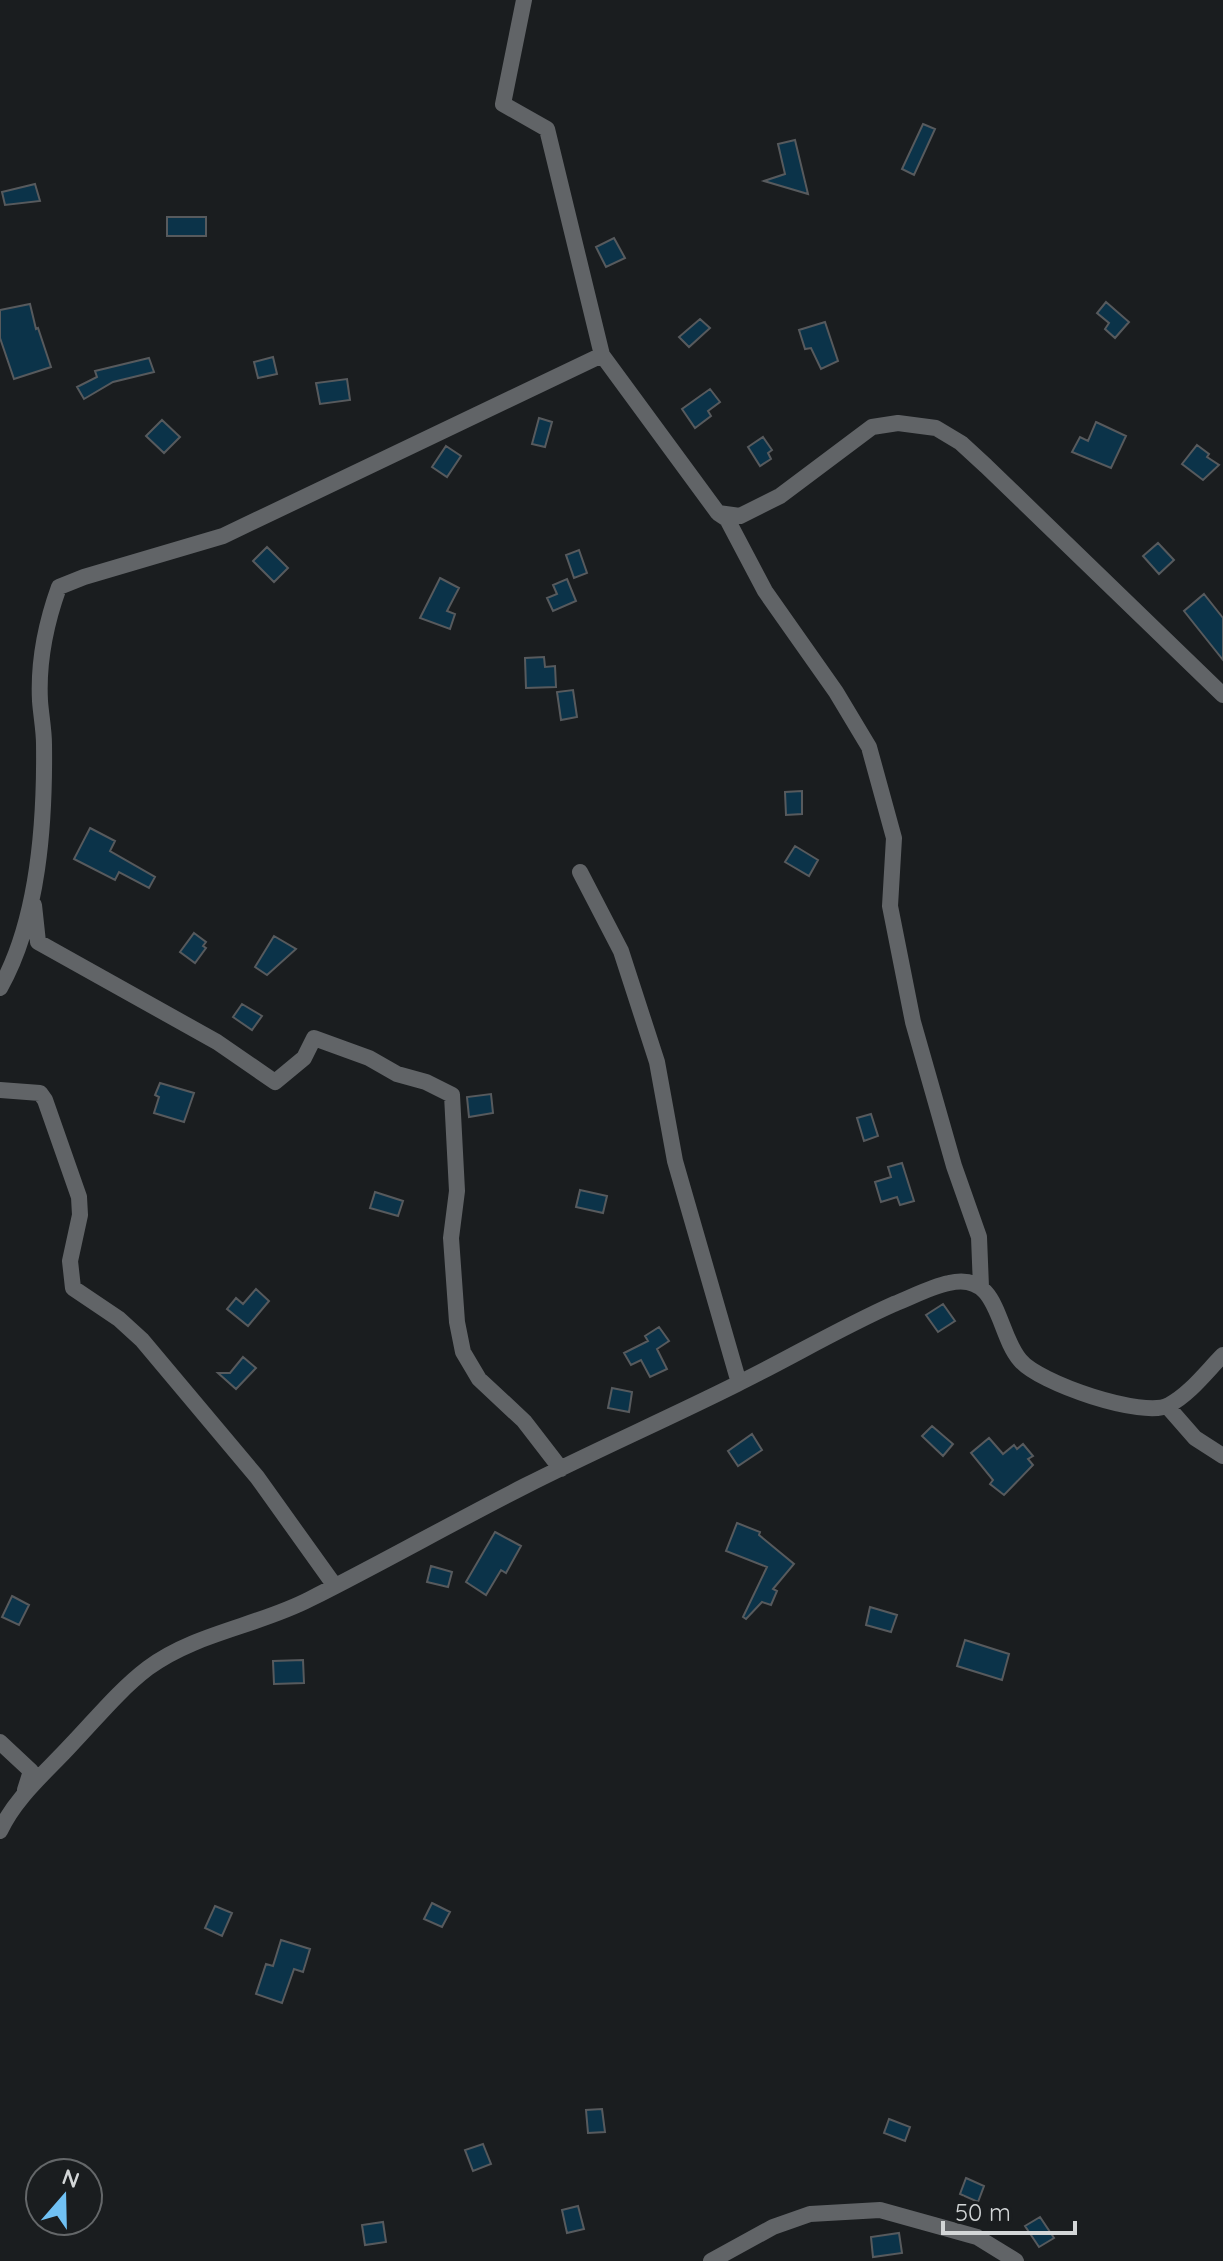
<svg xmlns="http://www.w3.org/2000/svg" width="1223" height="2261" font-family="Quicksand,sans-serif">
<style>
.building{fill:#0b3349;stroke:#575a5d;stroke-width:2}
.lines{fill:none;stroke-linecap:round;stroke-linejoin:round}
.minor{stroke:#616467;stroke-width:16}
</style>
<rect width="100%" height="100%" fill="#1a1d1f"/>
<!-- building -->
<path class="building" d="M923,124L935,129L914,175L902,169Z
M795,140L808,194L764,181L785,174L778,144Z
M35,184L40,201L5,205L2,192Z
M167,217H206V236H167Z
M614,238L625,258L606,267L596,247Z
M1106,302L1129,322L1115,338L1105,329L1109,323L1097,313Z
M30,304L36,329L38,328L51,367L14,379L0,338V310Z
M700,319L710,328L689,347L679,337Z
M825,322L838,361L821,369L811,348L805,349L799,330Z
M273,357L277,374L258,378L254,362Z
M149,358L154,372L113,382L84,399L77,387L97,377L95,371Z
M347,379L350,400L320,404L316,383Z
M710,389L720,402L708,411L711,416L695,428L682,409Z
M539,418L552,422L545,447L532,444Z
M162,420L180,437L164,453L146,436Z
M1096,422L1126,436L1111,468L1072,452L1080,437L1088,441Z
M763,437L772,450L768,453L771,459L760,466L748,447Z
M1197,445L1209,454L1207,457L1219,465L1203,480L1182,464Z
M446,446L461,456L447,477L432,467Z
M1158,543L1174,560L1159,574L1143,556Z
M267,547L288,568L274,582L253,561Z
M579,550L587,573L574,578L566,555Z
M440,578L459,588L447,611L455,614L450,629L420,618Z
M567,579L576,601L553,611L547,598L557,594L553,585Z
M1204,594L1223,618V660L1184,611Z
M544,657L545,667L555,666L556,687L526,688L525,658Z
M573,690L577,717L561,720L557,692Z
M802,791V814L786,815L785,792Z
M90,828L115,841L110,851L155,877L149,888L119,872L115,880L74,859Z
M795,846L818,860L809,876L785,862Z
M194,933L206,942L203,946L206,948L195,963L180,952Z
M274,936L296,949L267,975L255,967Z
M242,1004L262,1016L252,1030L233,1017Z
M160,1083L194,1093L184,1122L154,1113L159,1097L155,1095Z
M491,1094L493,1113L469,1117L467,1097Z
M871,1114L878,1136L864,1141L857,1118Z
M902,1163L914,1201L900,1205L897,1197L881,1202L875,1182L891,1177L888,1167Z
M580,1190L607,1196L603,1213L576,1207Z
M375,1192L403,1201L398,1216L370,1208Z
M256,1289L269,1301L248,1326L227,1309L236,1298L243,1304Z
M943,1304L955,1321L938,1332L926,1315Z
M659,1327L669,1341L657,1349L667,1369L650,1377L641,1360L631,1365L624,1353L648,1341L645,1336Z
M243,1357L256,1368L236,1389L218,1373H230Z
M612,1388L632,1392L629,1412L608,1408Z
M932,1426L953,1444L943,1456L922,1436Z
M752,1434L762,1450L738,1466L728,1451Z
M989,1438L1003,1454L1014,1445L1017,1449L1023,1444L1033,1456L1028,1459L1033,1465L1004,1495L990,1484L993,1480L971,1453Z
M737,1523L760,1532L759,1535L794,1564L773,1589L777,1591L771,1605L762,1602L746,1619L743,1617L767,1567L726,1551Z
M495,1532L521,1546L506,1573L501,1570L486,1595L466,1582Z
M431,1566L452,1572L448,1587L427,1582Z
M12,1596L29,1605L19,1625L2,1617Z
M870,1607L897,1615L891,1632L866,1625Z
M965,1640L1009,1654L1002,1680L957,1666Z
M303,1660L304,1683L274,1684L273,1661Z
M432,1903L450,1912L442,1927L424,1919Z
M215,1906L232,1913L222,1936L205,1928Z
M281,1940L310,1949L303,1972L294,1969L282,2003L256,1994L266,1964L273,1966Z
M602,2109L605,2132L588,2133L586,2110Z
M889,2119L910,2127L905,2141L884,2133Z
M483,2144L491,2164L473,2171L465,2150Z
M966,2178L984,2186L978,2202L960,2194Z
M578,2206L584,2229L567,2233L562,2210Z
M1040,2217L1054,2238L1039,2247L1025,2226Z
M383,2222L386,2242L365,2245L362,2225Z
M899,2233L902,2253L873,2257L871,2237Z"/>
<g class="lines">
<!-- minor -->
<path class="minor" d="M524,0L503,104L547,129L602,355L718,513L740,516L780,496L872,427L898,423L936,428L961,443L986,466L1223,695
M718,513L727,519L765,591L836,692L869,747L894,838L890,906L913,1022L954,1166L979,1237L981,1287
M580,872L621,951L657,1062L675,1161L739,1383
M34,905L38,942L217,1042L275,1082L304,1058L314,1038L369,1058L397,1074L426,1082L452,1095L457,1191L451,1238L457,1322L463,1352L479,1379L524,1421L561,1469
M0,988C39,919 45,822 44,744C44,730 41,715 40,701C38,663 46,623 59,587L84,577L223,536L602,355
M0,1090L40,1093L45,1100L79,1197L80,1215L70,1261L73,1288L119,1319L142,1340L257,1477L335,1586
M1167,1406L1195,1438L1223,1456
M0,1742L31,1771L25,1790
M0,1831C15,1798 46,1772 70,1746C95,1720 119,1690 148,1668C195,1633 258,1626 310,1599C382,1563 452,1523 525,1486C594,1451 667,1419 737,1384C790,1358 840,1328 894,1304C912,1297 930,1287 949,1283C1000,1271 996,1332 1020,1360C1038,1383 1144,1419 1169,1405C1190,1394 1207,1371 1223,1355
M711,2261L773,2227L810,2214L880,2210L977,2237L1016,2261"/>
</g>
<!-- north arrow -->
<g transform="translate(64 2197) rotate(20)"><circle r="38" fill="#1a1d1f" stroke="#646769" stroke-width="2"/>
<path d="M0-6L14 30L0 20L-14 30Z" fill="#70c1f4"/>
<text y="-12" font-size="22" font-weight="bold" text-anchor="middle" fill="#d3d6d7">N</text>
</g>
<!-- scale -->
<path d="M943 2221v12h132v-12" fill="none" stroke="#d3d6d7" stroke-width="4"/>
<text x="955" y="2221" font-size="24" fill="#d3d6d7" stroke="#1a1d1f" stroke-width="6" paint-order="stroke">50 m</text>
</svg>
